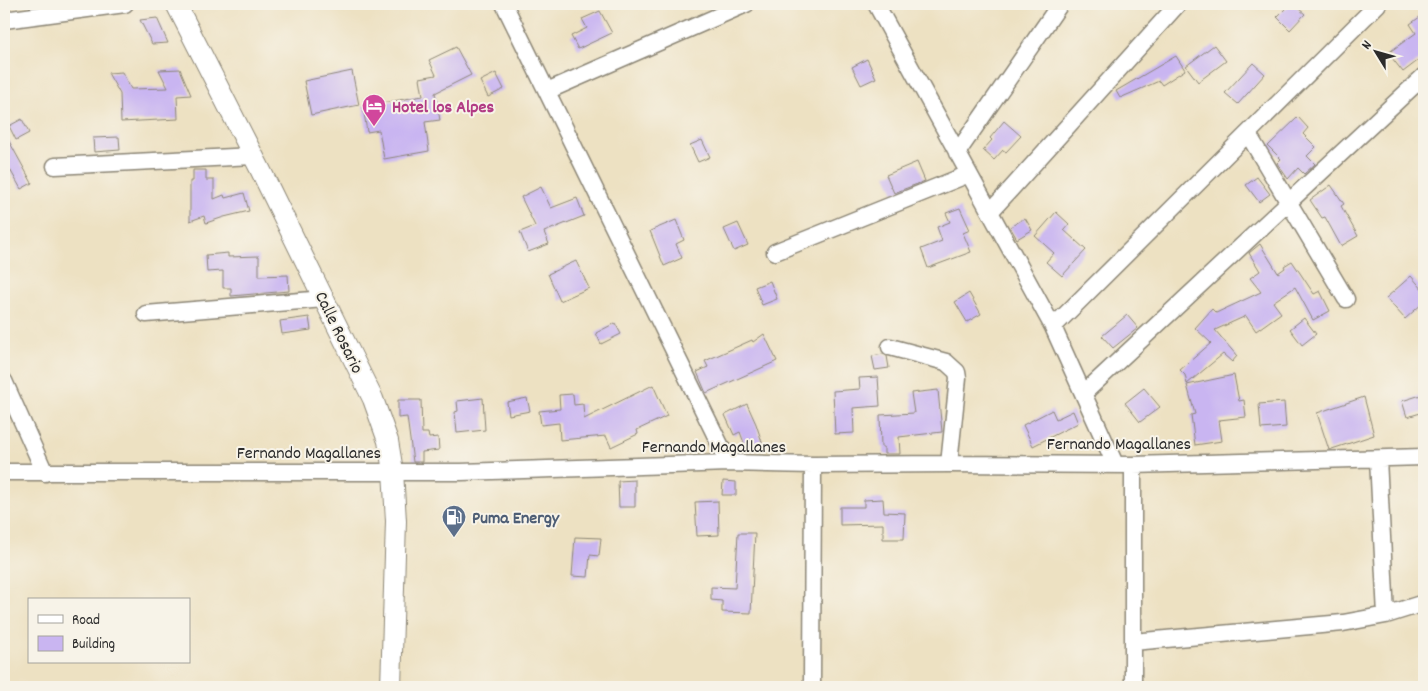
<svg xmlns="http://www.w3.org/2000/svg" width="1428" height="691" font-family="Dekko,sans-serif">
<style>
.building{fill:#c9b5f1}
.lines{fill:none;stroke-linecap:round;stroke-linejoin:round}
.minor-casing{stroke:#8c8676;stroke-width:19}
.major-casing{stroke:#8c8676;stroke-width:22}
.minor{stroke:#fff;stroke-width:16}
.major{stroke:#fff;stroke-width:20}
.labels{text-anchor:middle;stroke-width:4;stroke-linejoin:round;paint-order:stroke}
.hotel-label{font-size:18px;font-weight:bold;fill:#b23c85;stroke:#f7f3e8;text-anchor:start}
.street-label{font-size:18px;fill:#2b2b2b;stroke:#f7f3e8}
.service-label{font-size:18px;font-weight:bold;fill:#4e5e75;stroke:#f7f3e8;text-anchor:start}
</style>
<rect width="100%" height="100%" fill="#f7f3e8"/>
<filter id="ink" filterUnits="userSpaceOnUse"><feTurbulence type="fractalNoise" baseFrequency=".02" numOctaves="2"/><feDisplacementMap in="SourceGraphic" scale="10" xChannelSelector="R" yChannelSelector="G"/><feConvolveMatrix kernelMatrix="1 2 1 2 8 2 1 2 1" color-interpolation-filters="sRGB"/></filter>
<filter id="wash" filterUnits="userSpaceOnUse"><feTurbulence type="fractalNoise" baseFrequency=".0096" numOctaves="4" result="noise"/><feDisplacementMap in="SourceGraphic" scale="20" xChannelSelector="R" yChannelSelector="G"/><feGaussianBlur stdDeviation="1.12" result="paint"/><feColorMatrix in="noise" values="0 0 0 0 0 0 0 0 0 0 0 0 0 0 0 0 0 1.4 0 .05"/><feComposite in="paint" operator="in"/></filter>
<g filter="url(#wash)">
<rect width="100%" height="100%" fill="#ede1c2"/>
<g id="blocks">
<!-- building -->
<path class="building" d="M1290,4H1293L1305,14L1290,30L1277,17Z
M600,11L612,33L578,49L571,36L587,28L582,19Z
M1424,14V56L1403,72L1388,53L1416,33L1410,24Z
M157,18L168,43L152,44L140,20Z
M1214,45L1226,61L1198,82L1186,66Z
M456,47L471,75L435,93L440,120L425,122L429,151L384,159L379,130L367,132L363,106L423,96L420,78L436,75L429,60Z
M1176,56L1185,70L1162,85L1159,81L1120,98L1116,91Z
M867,59L876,78L861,85L852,67Z
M1253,63L1265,74L1238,104L1225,93Z
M180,69L191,95L177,96L178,119L121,122L120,94L108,73L122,72L131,89L168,88L159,70Z
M352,71L359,105L311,115L304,81Z
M496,73L504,89L488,97L480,81Z
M1298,117L1308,128L1303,134L1316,147L1307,156L1315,164L1304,174L1298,168L1288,179L1277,163L1281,159L1268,146Z
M22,119L29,133L16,140L9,126Z
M1004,121L1021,136L1006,152L1003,150L994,160L983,150L992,140L990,138Z
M4,132L32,183L21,189L4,159Z
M119,137L120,150L94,152L93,138Z
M702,140L710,157L698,162L690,145Z
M917,162L925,181L894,193L886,175Z
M193,170H206V180H214V199L224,195L225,198L244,193L249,211L224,217L206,223L204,216L190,221V181H193Z
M1257,177L1270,194L1259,202L1246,185Z
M1331,185L1344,204L1341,206L1358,236L1341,246L1325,217L1322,218L1310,200Z
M541,187L551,208L577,198L584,216L544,232L549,244L528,252L520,232L535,226L521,197Z
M960,208L970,230L963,233L971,252L928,268L921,249L942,241L937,227L950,222L946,213Z
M1056,212L1069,224L1064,230L1086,250L1062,276L1046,262L1054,253L1035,236Z
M1025,218L1032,230L1017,239L1010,227Z
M676,220L684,240L676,244L682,258L664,266L650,231Z
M738,223L748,245L734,251L724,229Z
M1260,244L1278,273L1285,268L1284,266L1292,261L1314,294L1320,291L1330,311L1313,320L1295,287L1273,302L1281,313L1256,331L1246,316L1215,330L1237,356L1232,362L1223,354L1187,384L1185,375L1180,370L1211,343L1195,328L1212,309L1216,313L1261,292L1250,278L1260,271L1249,253Z
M228,253V257L259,256V276L288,275L289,291L231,296V288H223V271L207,272L206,255Z
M576,261L589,288L560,301L548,274Z
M1411,276L1424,291V302L1405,319L1386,298Z
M770,281L777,299L762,305L755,287Z
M969,293L981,314L967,322L955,302Z
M1127,315L1138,328L1113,348L1102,336Z
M309,317L311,330L282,334L280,321Z
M1304,318L1316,334L1302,345L1290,329Z
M615,323L621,334L601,344L596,333Z
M764,334L777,361L706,393L697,372L708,367L705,361L752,340L753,342Z
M883,354L887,356L889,368L875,370L872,356Z
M1234,375L1239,401L1244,400L1246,417L1219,420L1222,441L1195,445L1191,415L1195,414L1187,385Z
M878,377L880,406L853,408L854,433L835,434L833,391L860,389L859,378Z
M653,385L667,416L637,430L638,434L611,447L606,436L560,440L559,423L541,425L539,411L560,409L559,395L573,394L574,405L583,404L584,419Z
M1144,388L1160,407L1140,422L1125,403Z
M938,390L942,432L899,437L900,454H884V447H881L880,415L914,413L911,393Z
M1424,394V412L1407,417L1402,401Z
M1364,397L1374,435L1329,450L1317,413Z
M483,398L485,430L457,433L455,412L458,411L457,401Z
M527,398L530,411L509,415L507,402Z
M398,400H421L422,433H428L429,438L438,437L439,450L422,452V462H413L407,417L398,418Z
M1284,402L1286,427L1261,429L1259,404Z
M747,404L756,424L763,445L747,451L740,432L734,435L725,415Z
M1052,410L1056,419L1073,411L1078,423L1033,446L1023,425Z
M635,480V507H619L618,481Z
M723,481L736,482V495H722Z
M883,499L884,512L905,513L904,539H883V524L840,525V507H864V500Z
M718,501L719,535L697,536L695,502Z
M738,533H755L751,613L722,612V601L711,600V587L735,588Z
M575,537L601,538L599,556L590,555L588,577L572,576Z"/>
</g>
</g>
<g filter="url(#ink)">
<use href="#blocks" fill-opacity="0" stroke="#8c8676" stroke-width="1"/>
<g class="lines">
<defs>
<path id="minor" d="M504,4L729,463
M876,4L1053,327L1115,464
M4,20L125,4
M547,91L746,4
M1248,134L1346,299
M957,153L1060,4
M55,166L253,156
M991,211L1178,4
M775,252L969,174
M146,314L324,299
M1053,327L1378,4
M890,347L946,362L957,372L958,378L949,464
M4,381L45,473
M1084,393L1424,76
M1378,459L1386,615
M1133,465V687
M4,472H461L729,463L813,465L949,464L1133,465L1424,457
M1133,642L1343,623L1386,615L1424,603
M812,687L813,465"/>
<path id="major" d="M176,4L260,169L346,344L373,399L388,441L393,471L396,521L391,687"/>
</defs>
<!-- minor casing -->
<use href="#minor" class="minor-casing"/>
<!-- major casing -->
<use href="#major" class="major-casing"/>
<!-- minor -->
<use href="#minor" class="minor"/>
<!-- major -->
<use href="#major" class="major"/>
</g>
</g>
<!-- icons -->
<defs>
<symbol id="hotel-pin" viewBox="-11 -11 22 30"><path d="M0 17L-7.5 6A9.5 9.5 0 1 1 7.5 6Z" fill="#d1479c" stroke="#f7f3e8"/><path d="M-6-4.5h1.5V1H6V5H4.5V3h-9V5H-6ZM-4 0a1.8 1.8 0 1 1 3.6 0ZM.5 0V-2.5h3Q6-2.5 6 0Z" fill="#fff"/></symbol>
<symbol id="fuel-pin" viewBox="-11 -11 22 30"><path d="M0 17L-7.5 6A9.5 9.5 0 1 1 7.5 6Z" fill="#5c6f8a" stroke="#f7f3e8"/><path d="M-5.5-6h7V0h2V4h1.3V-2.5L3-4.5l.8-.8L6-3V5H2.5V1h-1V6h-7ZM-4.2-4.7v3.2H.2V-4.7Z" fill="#fff"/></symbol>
</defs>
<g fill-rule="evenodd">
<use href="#hotel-pin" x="360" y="92" width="28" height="38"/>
<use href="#fuel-pin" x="440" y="503" width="28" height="38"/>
</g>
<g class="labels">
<!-- hotel labels -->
<g class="hotel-label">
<text x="392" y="112">Hotel los Alpes</text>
</g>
<!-- street labels -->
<g class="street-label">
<text transform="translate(340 332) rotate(64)" y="6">Calle Rosario</text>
<text x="1119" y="449">Fernando Magallanes</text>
<text x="714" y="452">Fernando Magallanes</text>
<text x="309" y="458">Fernando Magallanes</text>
</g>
<!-- service labels -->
<g class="service-label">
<text x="472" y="523">Puma Energy</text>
</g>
</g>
<!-- margin -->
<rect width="1428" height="691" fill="none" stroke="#f7f3e8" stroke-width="20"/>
<!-- legend -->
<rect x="28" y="598" width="162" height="65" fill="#f7f3e8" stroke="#a5a39c"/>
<rect x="38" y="615" width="25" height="8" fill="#ffffff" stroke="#a5a39c"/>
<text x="72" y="624" font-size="15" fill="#2b2b2b">Road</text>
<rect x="38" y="636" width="25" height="15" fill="#c9b5f1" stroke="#a5a39c"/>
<text x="72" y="648" font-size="15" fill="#2b2b2b">Building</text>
<!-- north arrow -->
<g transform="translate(1376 52) rotate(307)" stroke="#f7f3e8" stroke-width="4" paint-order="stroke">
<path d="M0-4L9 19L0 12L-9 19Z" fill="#2b2b2b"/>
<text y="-8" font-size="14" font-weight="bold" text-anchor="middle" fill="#2b2b2b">N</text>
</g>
</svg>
